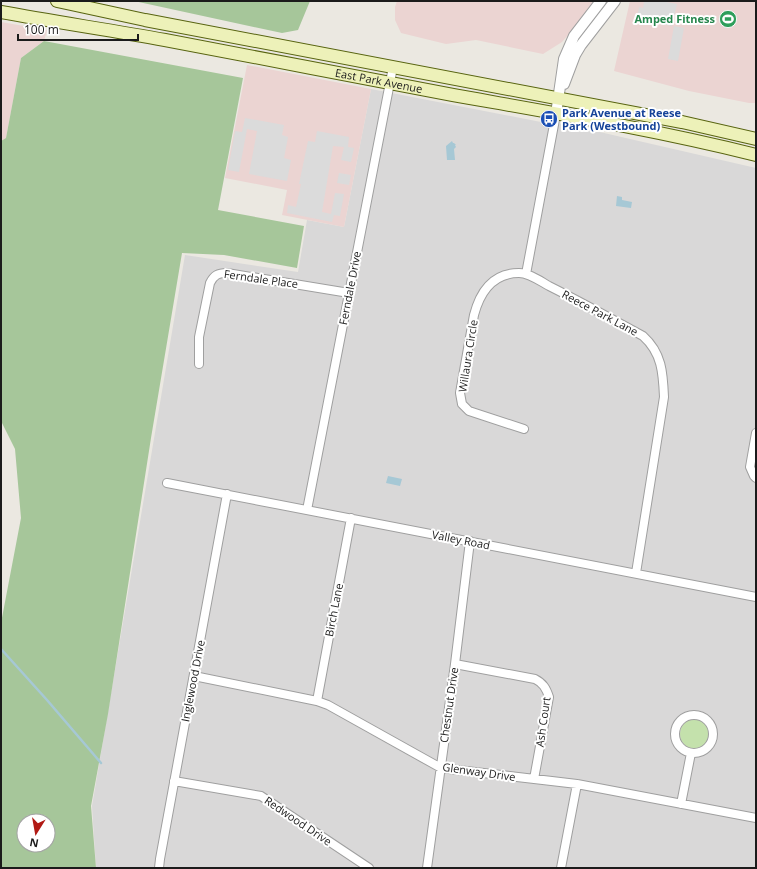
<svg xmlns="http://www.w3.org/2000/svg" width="757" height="869" font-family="'Open Sans',sans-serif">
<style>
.residential{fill:#d9d8d8}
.commercial{fill:#ebd4d2}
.grass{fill:#c4e1ac}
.forest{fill:#a6c69a;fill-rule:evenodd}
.parking{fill:#dbdbdb}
.water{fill:#a6c8d5}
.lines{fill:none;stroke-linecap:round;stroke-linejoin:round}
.stream{stroke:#a6c8d5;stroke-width:2.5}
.minor-casing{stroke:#9f9f9f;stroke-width:10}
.tertiary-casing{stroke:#9f9f9f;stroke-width:12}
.secondary-casing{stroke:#586410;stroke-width:14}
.minor{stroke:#fff;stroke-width:8}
.tertiary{stroke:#fff;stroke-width:10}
.secondary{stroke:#edf1b9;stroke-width:12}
.labels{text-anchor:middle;stroke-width:4;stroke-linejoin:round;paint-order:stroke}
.leisure-label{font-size:11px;font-weight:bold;fill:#27864d;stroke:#fff;text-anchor:end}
.street-label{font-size:11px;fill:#1b1b1b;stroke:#fff}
.transit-label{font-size:11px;font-weight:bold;fill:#164399;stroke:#fff;text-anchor:start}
</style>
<rect width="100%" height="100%" fill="#ebe8e1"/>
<!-- residential -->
<path class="residential" d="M371,89L546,123L565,124L756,168V868H96L92,806L185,255L298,272L307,220L344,227Z"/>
<!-- commercial -->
<path class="commercial" d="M397,1H595L569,34L562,42L543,54L476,40L446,44L401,33L395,20V7Z
M630,1H756V103H749L689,91L614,71Z
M1,22L47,30L44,41L21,58L6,138L1,141Z
M247,65L371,89L344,227L282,215L287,190L225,178Z"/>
<!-- grass -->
<path class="grass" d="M680 734a15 15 0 1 1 30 0a15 15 0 1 1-30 0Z"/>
<!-- forest -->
<path class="forest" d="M134,1H310L298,30L282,33Z
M44,41L243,78L218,210L304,226L297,268L224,255L182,253L151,438L108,714L91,806L96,868H1V623L21,518L15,449L1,421V141L6,138L21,58ZM24,821H48V845H24Z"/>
<!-- parking -->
<path class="parking" d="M644,1H661L677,4L672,26L637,19L639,7L643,8Z
M674,26L684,28L678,61L668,59Z
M245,118L284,125L282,135L288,137L284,158L291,160L287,181L249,174L257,131L247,129L239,172L228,170L235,131L242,132Z
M317,131L349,137L348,147L354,148L351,162L341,160L344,147L333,146L322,212L331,214L335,193L344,194L340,216L334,215L332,222L287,213L288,205L296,207L301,184H299L308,141L315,142Z
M339,173L351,175L349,185L337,183Z"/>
<!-- water -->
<path class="water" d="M452,141L453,143H454L456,145H455L456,147L454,149L455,160H447L446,146Z
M617,196L622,197V200L632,202L631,208L616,206Z
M388,476L402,479L400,486L386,483Z"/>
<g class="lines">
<!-- stream -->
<path class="stream" d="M1,649L47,700L101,763"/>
<defs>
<path id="minor" d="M526,274L556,114
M199,364V337L210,283C214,275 218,273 227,273L349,293
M524,429L469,411L462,404L460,393L474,315C480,292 493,273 519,273C529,273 540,281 549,286C581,302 612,319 643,336C662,353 663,373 664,397L636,573
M756,433L750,467L754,476L756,478
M167,483L756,597
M307,510L393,67
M455,664L535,679C543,683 546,688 549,697L534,779
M194,676L317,701L328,705L441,768L577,784L756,818
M317,701L351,518
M675 734a19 19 0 1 1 38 0a19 19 0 1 1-38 0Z
M174,781L261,796L369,868
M681,804L691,753
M159,868L160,859L227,494
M427,868L455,664L470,541
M561,868L577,784"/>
<path id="tertiary" d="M564,84L575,55L581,45L615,1
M556,114L564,59L574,36L601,1"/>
<g id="secondary">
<path d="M57,1L145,20L682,122L756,139"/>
<path id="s1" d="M1,12C55,22 110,30 165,40C261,58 357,77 453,95C554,113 656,130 756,155"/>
</g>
</defs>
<!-- minor casing -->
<use href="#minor" class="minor-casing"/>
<!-- tertiary casing -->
<use href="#tertiary" class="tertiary-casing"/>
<!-- secondary casing -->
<use href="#secondary" class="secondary-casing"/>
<!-- minor -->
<use href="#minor" class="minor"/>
<!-- tertiary -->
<use href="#tertiary" class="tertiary"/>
<!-- secondary -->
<use href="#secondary" class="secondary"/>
</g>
<!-- icons -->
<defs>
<symbol id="stadium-disc" viewBox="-11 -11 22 22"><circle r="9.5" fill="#2e9e5b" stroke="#fff"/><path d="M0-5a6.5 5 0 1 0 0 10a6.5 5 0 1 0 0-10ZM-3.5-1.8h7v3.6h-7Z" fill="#fff"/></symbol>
<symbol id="bus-disc" viewBox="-11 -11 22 22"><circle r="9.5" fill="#1a4fb4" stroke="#fff"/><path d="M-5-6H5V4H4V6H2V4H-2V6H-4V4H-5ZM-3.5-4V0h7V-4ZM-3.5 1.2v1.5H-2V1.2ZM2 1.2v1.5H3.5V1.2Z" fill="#fff"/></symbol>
</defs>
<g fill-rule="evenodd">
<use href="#stadium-disc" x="718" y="9" width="20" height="20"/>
<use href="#bus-disc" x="539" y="109" width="20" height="20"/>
</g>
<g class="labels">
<!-- leisure labels -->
<g class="leisure-label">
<text x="715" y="23">Amped Fitness</text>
</g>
<!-- street labels -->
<g class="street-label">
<text dy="4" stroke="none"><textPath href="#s1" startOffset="384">East Park Avenue</textPath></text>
<text transform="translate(261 279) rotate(8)" y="4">Ferndale Place</text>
<text transform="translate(350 288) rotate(-79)" y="4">Ferndale Drive</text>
<text transform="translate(600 313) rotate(28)" y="4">Reece Park Lane</text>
<text transform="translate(468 356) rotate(-81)" y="4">Willaura Circle</text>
<text transform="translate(461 540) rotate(11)" y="4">Valley Road</text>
<text transform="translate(334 610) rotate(-79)" y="4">Birch Lane</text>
<text transform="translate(193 681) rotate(-79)" y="4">Inglewood Drive</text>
<text transform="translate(449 705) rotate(-82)" y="4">Chestnut Drive</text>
<text transform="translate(543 722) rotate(-82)" y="4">Ash Court</text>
<text transform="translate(479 772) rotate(8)" y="4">Glenway Drive</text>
<text transform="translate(298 821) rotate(34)" y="4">Redwood Drive</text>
</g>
<!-- transit labels -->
<g class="transit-label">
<text x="562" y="117">Park Avenue at Reese<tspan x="562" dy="13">Park (Westbound)</tspan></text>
</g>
</g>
<!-- border -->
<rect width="757" height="869" fill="none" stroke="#1b1b1b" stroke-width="4"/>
<!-- north arrow -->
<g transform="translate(36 833) rotate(191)"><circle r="19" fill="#ffffff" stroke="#a4a4a4"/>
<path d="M0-3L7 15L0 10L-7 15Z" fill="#b11a15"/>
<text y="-6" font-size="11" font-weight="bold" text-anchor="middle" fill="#1b1b1b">N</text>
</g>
<!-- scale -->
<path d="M18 34v6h120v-6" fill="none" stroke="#1b1b1b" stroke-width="2"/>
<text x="24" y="34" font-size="12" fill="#1b1b1b" stroke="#ffffff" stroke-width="3" paint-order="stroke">100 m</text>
</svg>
